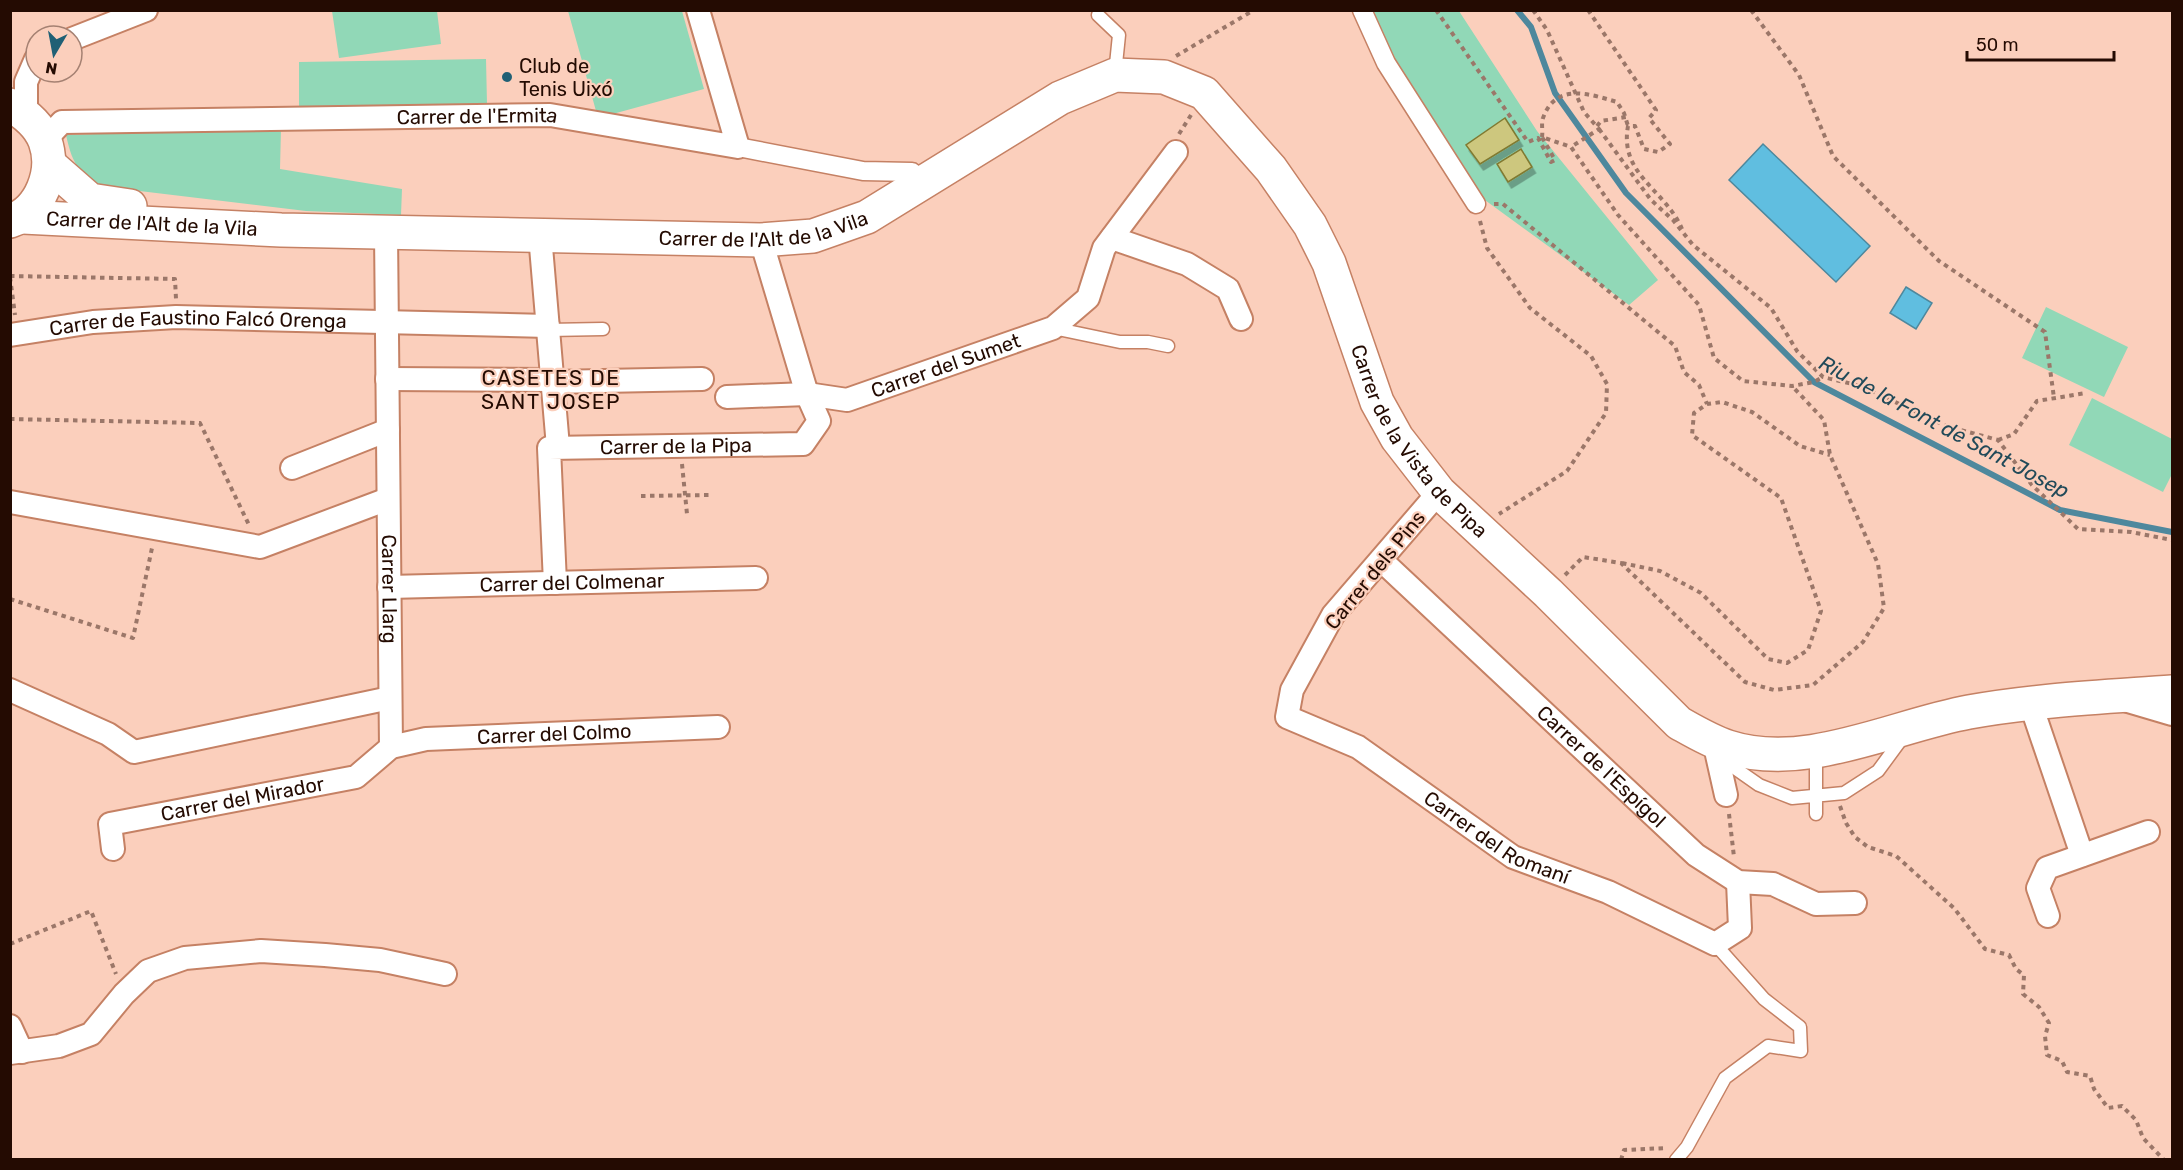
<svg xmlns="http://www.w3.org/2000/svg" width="2183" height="1170" font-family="Rubik,sans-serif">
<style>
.green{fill:#91d8b7}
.water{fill:#60bee0;stroke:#4e889d;stroke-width:1.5}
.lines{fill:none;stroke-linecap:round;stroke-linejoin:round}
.stream{stroke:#4e889d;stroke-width:6}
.building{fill:#cdc77e;stroke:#817a31;stroke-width:1.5;filter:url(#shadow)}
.service-casing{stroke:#c58164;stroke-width:15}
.pedestrian-casing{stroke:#c58164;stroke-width:21}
.minor-casing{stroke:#c58164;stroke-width:26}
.secondary-casing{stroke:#c58164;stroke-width:36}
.path{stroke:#9b7769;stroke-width:4;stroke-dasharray:4.5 4.5;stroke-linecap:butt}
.service{stroke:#fff;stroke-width:12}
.pedestrian{stroke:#fff;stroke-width:18}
.minor{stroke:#fff;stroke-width:22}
.secondary{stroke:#fff;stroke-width:33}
.poi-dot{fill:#206075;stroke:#fbcfbc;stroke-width:2}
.labels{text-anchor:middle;stroke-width:4.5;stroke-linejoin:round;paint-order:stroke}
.poi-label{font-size:20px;fill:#240b02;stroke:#fbcfbc;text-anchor:start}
.street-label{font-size:20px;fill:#240b02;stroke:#fbcfbc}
.neighbourhood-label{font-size:21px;letter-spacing:1.5px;fill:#240b02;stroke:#fbcfbc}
.water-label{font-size:21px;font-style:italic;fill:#214a59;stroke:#fbcfbc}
</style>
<defs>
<filter id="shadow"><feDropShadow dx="3.5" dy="6" stdDeviation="0" flood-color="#0004"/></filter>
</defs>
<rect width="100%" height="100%" fill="#fbcfbc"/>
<!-- green -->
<path class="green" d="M332,11H437L441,44L339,58Z
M568,11H682L704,89L598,118Z
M1360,11H1459L1537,131L1658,280L1629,305L1478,195Z
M486,59L487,104L299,108V62Z
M281,128L280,169L402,189L401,215L306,211L98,186C76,170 72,161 66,135Z
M2046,307L2128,347L2104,397L2022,358Z
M2092,398L2172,439V474L2163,492L2069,445Z"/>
<!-- water -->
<path class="water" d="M1763,144L1870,246L1836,282L1729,180Z
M1906,287L1932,303L1916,329L1890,313Z"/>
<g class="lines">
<!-- stream -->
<path class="stream" d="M1517,10L1531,27L1555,93L1626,193L1814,382L2060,510L2172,532"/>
</g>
<!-- building -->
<path class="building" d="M1505,118L1519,140L1480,164L1466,145Z
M1521,149L1532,167L1508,182L1497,164Z"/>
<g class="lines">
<defs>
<path id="service" d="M1098,15L1119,35L1115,74
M1053,328L1120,342H1148L1168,346
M548,330L603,329
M1719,757L1759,785L1792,798L1844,793L1878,771L1903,737
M1816,814V753
M1676,1160L1687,1147L1725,1078L1768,1046L1801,1051L1800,1027L1764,999L1715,944"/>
<path id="pedestrian" d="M1362,10L1386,63L1476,204
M738,147L863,171L912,172"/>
<g id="minor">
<path d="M72,39L146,10"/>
<path d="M26,114V82L36,59"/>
<path id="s1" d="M45,140L62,122L550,115L738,147L698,10"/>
<path id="s2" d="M386,232L391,747"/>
<path d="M540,235L558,447"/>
<path d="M1112,238L1187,264L1228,289L1241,319"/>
<path id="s3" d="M10,335L93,322L176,317L548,326"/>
<path d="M387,379L553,380"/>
<path d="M553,382L702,379"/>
<path id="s4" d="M727,397L807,394L847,400L1053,328L1088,298L1104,248L1176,152"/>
<path d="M292,468L388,430"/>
<path id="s5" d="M1439,492L1333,615L1292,690L1287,717L1358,747L1513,857L1608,892L1715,944L1740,928L1738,882"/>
<path d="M10,502L260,547L388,499"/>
<path id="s6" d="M1381,560L1696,855L1738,882L1773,884L1816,904L1855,903"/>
<path id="s7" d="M555,583L549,448L803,444L819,421L807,394L761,240"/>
<path id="s8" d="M389,587L756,578"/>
<path d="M10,690L108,734L134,752L390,698"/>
<path d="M2128,701L2172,714"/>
<path d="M2030,702L2082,855"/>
<path d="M1717,755L1726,795"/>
<path id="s9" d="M113,849L110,824L356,777L391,747L426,739L718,727"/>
<path d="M2048,916L2038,888L2047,868L2148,832"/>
<path d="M10,1026L22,1052"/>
<path d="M10,1053L59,1046L91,1034L124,994L148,971L185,958L261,951L325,955L380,960L445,974"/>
</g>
<g id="secondary">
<path d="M10,105C24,113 39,125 45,141C56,171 41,211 10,221"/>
<path d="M50,165L90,200L130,206"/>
<path id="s10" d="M23,217L281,230L761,240L813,236L867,217L1060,98L1115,75L1164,77L1204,93L1271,169L1310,225L1329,263L1377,402L1397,438L1439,492L1548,593L1679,723C1695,732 1710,741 1728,747C1805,772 1893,726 1969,712C2036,700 2104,697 2172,692"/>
</g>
</defs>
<!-- service casing -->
<use href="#service" class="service-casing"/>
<!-- pedestrian casing -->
<use href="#pedestrian" class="pedestrian-casing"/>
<!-- minor casing -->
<use href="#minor" class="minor-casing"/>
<!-- secondary casing -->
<use href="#secondary" class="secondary-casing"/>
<!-- path -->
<path class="path" d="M1436,10L1528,142L1538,138L1551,162L1555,160L1542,137L1571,147L1618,215L1699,305L1714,358L1743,381L1792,386L1814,382L1823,377
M1533,10L1547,30L1584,112L1599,129L1571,147
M1588,10L1656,110L1649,118L1670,144L1658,152L1644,149L1635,126H1628C1619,175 1665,189 1682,229
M1751,10L1799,75L1833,156L1939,261L2045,332L2054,398
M1176,56L1254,10
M1597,126L1601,121L1626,117
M1599,129L1651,200L1673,220L1693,245L1771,308L1797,351L1823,377L1861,386L1946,426L1998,440L2032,485L2078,529L2131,532L2172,540
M1179,134L1191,115
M1542,137C1543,131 1541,123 1543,118C1556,82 1590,94 1617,102L1624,113L1628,126
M1494,204H1503L1675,346L1684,372L1699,385L1707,404
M1480,221L1487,248L1530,308L1591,356L1607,384L1606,413L1567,471L1499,514
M10,276L175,279L176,299
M10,277L15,315
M10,419L200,423L249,525
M1998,440L2014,434L2037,401L2086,393
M682,464L687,514
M641,496L711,495
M1622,563L1660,571L1701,593L1768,659L1787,663L1808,650L1821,611L1781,498L1692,435L1694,413L1707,404L1722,402L1752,412L1800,446L1830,455
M1565,575L1583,557L1621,563L1745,682L1774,690L1813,685L1863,642L1884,608L1878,564L1830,455L1824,420L1792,386
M10,599L133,638L152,548
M1840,806L1846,823L1855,837L1868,847L1896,856L1954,908L1985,949L2009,955L2016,969L2024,975L2023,994L2039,1007L2049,1023L2045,1036L2047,1055L2062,1061L2067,1072L2090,1076L2094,1089L2108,1108L2122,1106L2136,1120L2143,1138L2164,1160
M1729,814L1734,857
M10,944L91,911L116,974
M1621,1160L1624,1150L1667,1148"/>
<!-- service -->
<use href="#service" class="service"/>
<!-- pedestrian -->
<use href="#pedestrian" class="pedestrian"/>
<!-- minor -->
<use href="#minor" class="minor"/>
<!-- secondary -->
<use href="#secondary" class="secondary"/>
</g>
<!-- markers -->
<circle class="poi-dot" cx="507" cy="77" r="6"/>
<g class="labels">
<!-- poi labels -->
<g class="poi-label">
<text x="519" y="73">Club de<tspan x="519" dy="23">Tenis Uixó</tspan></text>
</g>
<!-- street labels -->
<g class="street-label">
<text dy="7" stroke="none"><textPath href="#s1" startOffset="440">Carrer de l'Ermita</textPath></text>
<text dy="7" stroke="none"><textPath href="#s10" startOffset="129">Carrer de l'Alt de la Vila</textPath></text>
<text dy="7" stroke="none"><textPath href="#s10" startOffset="742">Carrer de l'Alt de la Vila</textPath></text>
<text dy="7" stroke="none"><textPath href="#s3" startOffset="189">Carrer de Faustino Falcó Orenga</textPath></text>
<text dy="7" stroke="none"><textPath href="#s4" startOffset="225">Carrer del Sumet</textPath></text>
<text dy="7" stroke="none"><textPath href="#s10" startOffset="1641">Carrer de la Vista de Pipa</textPath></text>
<text dy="7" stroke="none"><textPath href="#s7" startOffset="262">Carrer de la Pipa</textPath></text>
<text transform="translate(1375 570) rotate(-51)" y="7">Carrer dels Pins</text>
<text dy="7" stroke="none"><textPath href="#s8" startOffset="183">Carrer del Colmenar</textPath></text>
<text dy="7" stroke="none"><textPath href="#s2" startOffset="357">Carrer Llarg</textPath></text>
<text dy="7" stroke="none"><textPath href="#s9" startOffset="486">Carrer del Colmo</textPath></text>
<text dy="7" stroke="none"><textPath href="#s6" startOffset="302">Carrer de l'Espígol</textPath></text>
<text dy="7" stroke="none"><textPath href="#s9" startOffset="160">Carrer del Mirador</textPath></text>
<text dy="7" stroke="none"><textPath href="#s5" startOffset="519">Carrer del Romaní</textPath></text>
</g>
<!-- neighbourhood labels -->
<g class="neighbourhood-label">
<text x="551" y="385">CASETES DE<tspan x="551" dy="24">SANT JOSEP</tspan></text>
</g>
<!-- water labels -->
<g class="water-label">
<text transform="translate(1944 427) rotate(28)" y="7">Riu de la Font de Sant Josep</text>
</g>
</g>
<!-- border -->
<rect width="2183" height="1170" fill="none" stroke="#240b02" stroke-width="24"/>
<!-- north arrow -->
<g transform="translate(54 54) rotate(190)"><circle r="28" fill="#fbcfbc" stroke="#a58172" stroke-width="1.5"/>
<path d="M0-4.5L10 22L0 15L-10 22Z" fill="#206075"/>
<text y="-9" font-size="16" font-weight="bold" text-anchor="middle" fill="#240b02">N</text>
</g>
<!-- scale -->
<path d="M1967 51v9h147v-9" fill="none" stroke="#240b02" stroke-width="3"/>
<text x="1976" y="51" font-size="18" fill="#240b02" stroke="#fbcfbc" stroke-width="4.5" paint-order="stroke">50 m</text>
</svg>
